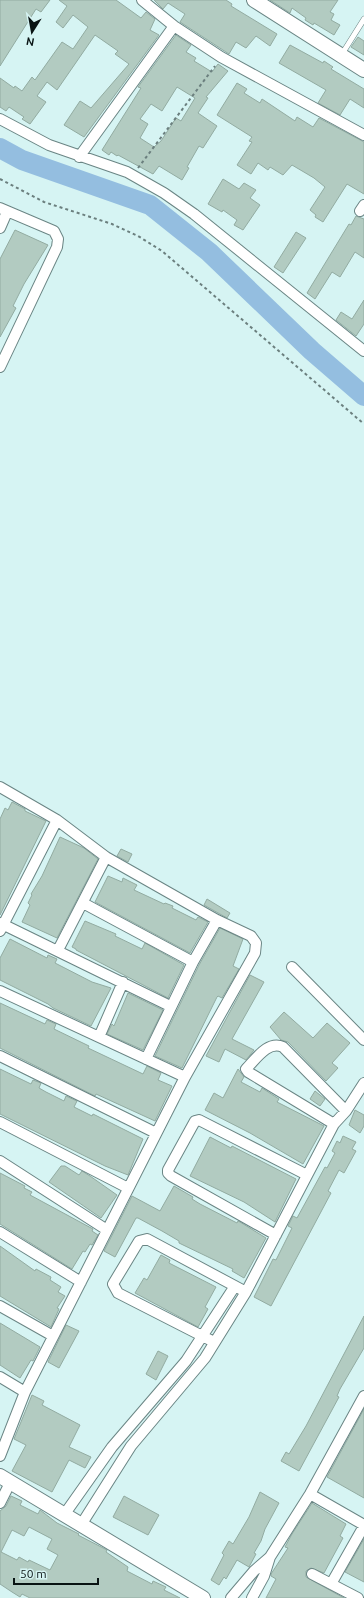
<svg xmlns="http://www.w3.org/2000/svg" width="364" height="1598" font-family="Ubuntu,sans-serif">
<style>
.lines{fill:none;stroke-linecap:round;stroke-linejoin:round}
.river{stroke:#94bee0;stroke-width:20}
.building{fill:#b2cbc1;stroke:#92aba1;fill-rule:evenodd}
.lane-casing{stroke:#6a8584;stroke-width:6}
.street-casing{stroke:#6a8584;stroke-width:12}
.secondary-casing{stroke:#6a8584;stroke-width:16}
.path{stroke:#6b7f7e;stroke-width:2;stroke-dasharray:3 3;stroke-linecap:butt}
.lane{stroke:#fff;stroke-width:5}
.street{stroke:#fff;stroke-width:10}
.secondary{stroke:#fff;stroke-width:14}
</style>
<rect width="100%" height="100%" fill="#d6f4f3"/>
<g class="lines">
<!-- river -->
<path class="river" d="M0,148L22,160L150,205L209,252L312,351L364,396"/>
</g>
<!-- building -->
<path class="building" d="M0,0H50L41,12L36,9L0,66Z
M59,0H116L141,18L146,12L155,19L150,30L159,35L84,137L64,125L80,101L91,108L129,64L115,54L118,51L95,35L57,90L47,82L37,96L46,102L30,124L22,119L24,117L9,107L6,111L0,107V78L14,88L15,86L22,91L32,77L35,80L62,42L73,49L88,27L73,15L63,28L56,22L67,6Z
M154,0H226L232,4L231,6L277,34L270,46L256,36L246,48L236,42L229,54L180,22L185,14L168,3L163,9Z
M270,0H338L330,12L334,14L331,20L340,25L334,35L314,23L313,25L305,20L306,18L292,8L290,13Z
M176,35L191,45L186,52L196,58L194,61L212,72L218,64L228,71L206,97L208,98L198,113L217,126L203,148L199,146L187,167L189,168L182,180L159,166L153,174L118,155L117,156L111,152L109,155L102,150L141,88L138,87ZM177,87L195,98L181,121L176,118L161,141L154,147L140,138L148,124L140,119L151,104L162,111Z
M358,37L364,41V55L351,47Z
M290,45L323,63L324,61L333,67L331,69L364,89V108L350,99L340,115L318,103L326,90L279,63Z
M237,83L247,89L244,93L260,103L262,99L295,121L297,117L313,127L319,118L364,142V194L347,184L323,222L315,217L316,215L310,210L325,187L314,178L292,165L283,175L270,167L268,170L258,163L251,174L237,165L252,142L249,141L252,137L217,115Z
M223,179L239,189L244,183L256,190L250,198L260,205L243,230L234,225L237,220L223,210L222,212L208,204Z
M356,216L364,219V258L355,252L340,277L332,272L315,299L307,293L349,224L351,225Z
M15,230L48,245L24,284L13,306L16,308L0,337V259Z
M296,232L306,238L283,273L274,267Z
M364,300V324L356,336L336,320L341,312L352,319Z
M12,802L25,809V811L46,821L0,915V819L5,808L8,810Z
M60,837L84,848L98,859L57,938L22,922L30,905L28,903L32,895L31,894L42,876Z
M121,849L132,854L128,862L117,856Z
M108,876L122,882L123,878L137,885L134,890L164,904L165,903L173,906L172,908L196,920L198,917L208,922L190,953L95,902Z
M207,899L230,913L227,918L204,905Z
M85,921L116,934L115,936L142,949L145,943L184,965L168,998L76,950V949L72,947Z
M220,928L243,939L233,966L239,969L222,998L218,996L217,997L182,1068L155,1056L199,965Z
M10,939L47,958L48,955L57,959L55,963L92,982L111,988L91,1026L53,1008L48,1004L0,980V958Z
M250,975L264,982L232,1039L254,1050L246,1060L225,1049L219,1062L206,1056Z
M128,993L163,1010L143,1050L107,1034L112,1024L114,1026Z
M0,1003L45,1024L47,1020L56,1024L54,1029L89,1046L88,1048L143,1074L147,1066L161,1073L158,1080L172,1086L155,1121L96,1094L95,1096L0,1048Z
M284,1012L313,1038L327,1023L350,1043L332,1063L338,1068L326,1081L288,1042L281,1040L270,1027Z
M0,1069L31,1084L33,1080L41,1083L39,1088L46,1092L64,1101L66,1096L77,1101L74,1107L92,1116L93,1114L143,1139L128,1175L105,1166L0,1114Z
M238,1069L244,1077L241,1082L260,1092L262,1088L279,1099L277,1102L324,1126L303,1164L250,1133L205,1110L214,1093L223,1098Z
M315,1091L325,1099L320,1106L310,1099Z
M355,1110L364,1115V1126L360,1133L349,1125Z
M343,1136L356,1142L352,1149L356,1151L344,1173L339,1170L328,1191L331,1193L271,1306L254,1297L273,1259L276,1260L292,1228L288,1226L293,1216L297,1218L325,1167L327,1168L335,1153L332,1151L337,1141L340,1143Z
M210,1137L231,1148L232,1146L296,1179L275,1222L244,1202L190,1176Z
M61,1166H65L79,1175L82,1171L90,1176L117,1195L101,1218L49,1182Z
M0,1173L25,1186L24,1188L32,1192L30,1195L93,1229L92,1231L98,1235L92,1245L90,1244L85,1252L83,1251L72,1269L0,1224Z
M174,1186L193,1197L192,1199L200,1204L237,1223L238,1221L240,1222L266,1238L244,1278L232,1271L233,1269L179,1243V1241L162,1231L138,1218H136L115,1257L104,1251L132,1196L160,1211Z
M0,1246L35,1271L36,1269L51,1277L50,1280L61,1287L58,1292L65,1296L57,1308L59,1309L51,1327L0,1296Z
M161,1255L170,1260L169,1263L216,1287L205,1307L208,1309L198,1327L135,1293L144,1278L147,1280Z
M364,1316V1348L340,1389L337,1396L339,1397L299,1471L281,1461L286,1452L289,1454L306,1426Z
M0,1323L40,1347L33,1361L31,1360L20,1378L0,1365Z
M66,1325L79,1331L59,1368L48,1362Z
M158,1351L168,1356L156,1380L146,1374Z
M32,1395L44,1401L42,1405L80,1425L69,1447L91,1457L85,1468L69,1460L52,1492L12,1471L26,1445L14,1439Z
M364,1409V1498L327,1477Z
M260,1492L279,1503L265,1529L261,1541L254,1553L256,1554L249,1567L237,1560L226,1579L224,1577L219,1585L211,1580L224,1555L222,1553L229,1541L233,1544L249,1517Z
M11,1496L22,1501L20,1505L38,1514L40,1510L57,1523L79,1534L78,1535L107,1550L106,1552L128,1567L127,1571L152,1584L153,1581L166,1587L164,1590L180,1598H30L22,1594L20,1597L12,1592L0,1584V1511L6,1506ZM29,1527L52,1539L47,1549L58,1555L50,1570L29,1560L28,1562L19,1557L17,1560L1,1552L12,1530L24,1536Z
M124,1496L159,1515L148,1535L113,1517Z
M312,1503L346,1524L340,1536L343,1538L324,1573L311,1568L306,1571V1577L344,1598H266L276,1579L271,1576V1574L288,1548L285,1547L292,1534Z
M364,1539V1582L345,1572Z"/>
<g class="lines">
<defs>
<path id="lane" d="M342,54L364,19"/>
<path id="street" d="M142,0L174,26L221,57L364,135
M0,119L49,145L127,172L164,193L194,214L364,351
M79,157L174,26
M0,208L54,231L58,239L57,247L0,367
M360,211L364,205
M0,228L7,212
M0,787L57,820L106,857L217,920L251,936L256,943L255,953L185,1077L25,1392L0,1456
M83,903L193,962
M0,923L170,1006
M0,931L57,820
M58,950L106,857
M292,967L364,1040
M0,991L185,1077
M99,1037L123,982
M0,1056L156,1133
M146,1059L193,962L217,920
M0,1122L128,1188
M334,1124L248,1072L246,1069C256,1059 268,1040 283,1047L346,1111
M0,1161L107,1230
M0,1232L81,1282
M276,1235L171,1176L168,1173V1170L195,1121L199,1120L307,1175
M0,1306L53,1336
M214,1342L118,1293L113,1284L139,1241L147,1239L246,1292L334,1124L346,1111L364,1083
M0,1377L25,1392
M310,1494L364,1525
M0,1503L10,1483
M64,1515L112,1447L186,1361L235,1286
M81,1525L131,1446L205,1358L246,1292
M312,1574L358,1598
M331,1584L364,1526
M231,1598L254,1571L270,1557
M252,1598L264,1576L270,1557L310,1494L364,1396"/>
<path id="secondary" d="M254,0L364,70
M0,1476L203,1598"/>
</defs>
<!-- lane casing -->
<use href="#lane" class="lane-casing"/>
<!-- street casing -->
<use href="#street" class="street-casing"/>
<!-- secondary casing -->
<use href="#secondary" class="secondary-casing"/>
<!-- path -->
<path class="path" d="M138,168L215,66
M0,179L44,202L112,224L138,236L162,251L364,424"/>
<!-- lane -->
<use href="#lane" class="lane"/>
<!-- street -->
<use href="#street" class="street"/>
<!-- secondary -->
<use href="#secondary" class="secondary"/>
</g>
<!-- north arrow -->
<g transform="translate(32 32) rotate(191)" stroke="#d6f4f3" stroke-width="3" paint-order="stroke">
<path d="M0-3L7 15L0 10L-7 15Z" fill="#091313"/>
<text y="-6" font-size="11" font-weight="bold" text-anchor="middle" fill="#091313">N</text>
</g>
<!-- scale -->
<path d="M14 1578v6h84v-6" fill="none" stroke="#091313" stroke-width="2"/>
<text x="20" y="1578" font-size="12" fill="#091313" stroke="#d6f4f3" stroke-width="3" paint-order="stroke">50 m</text>
</svg>
